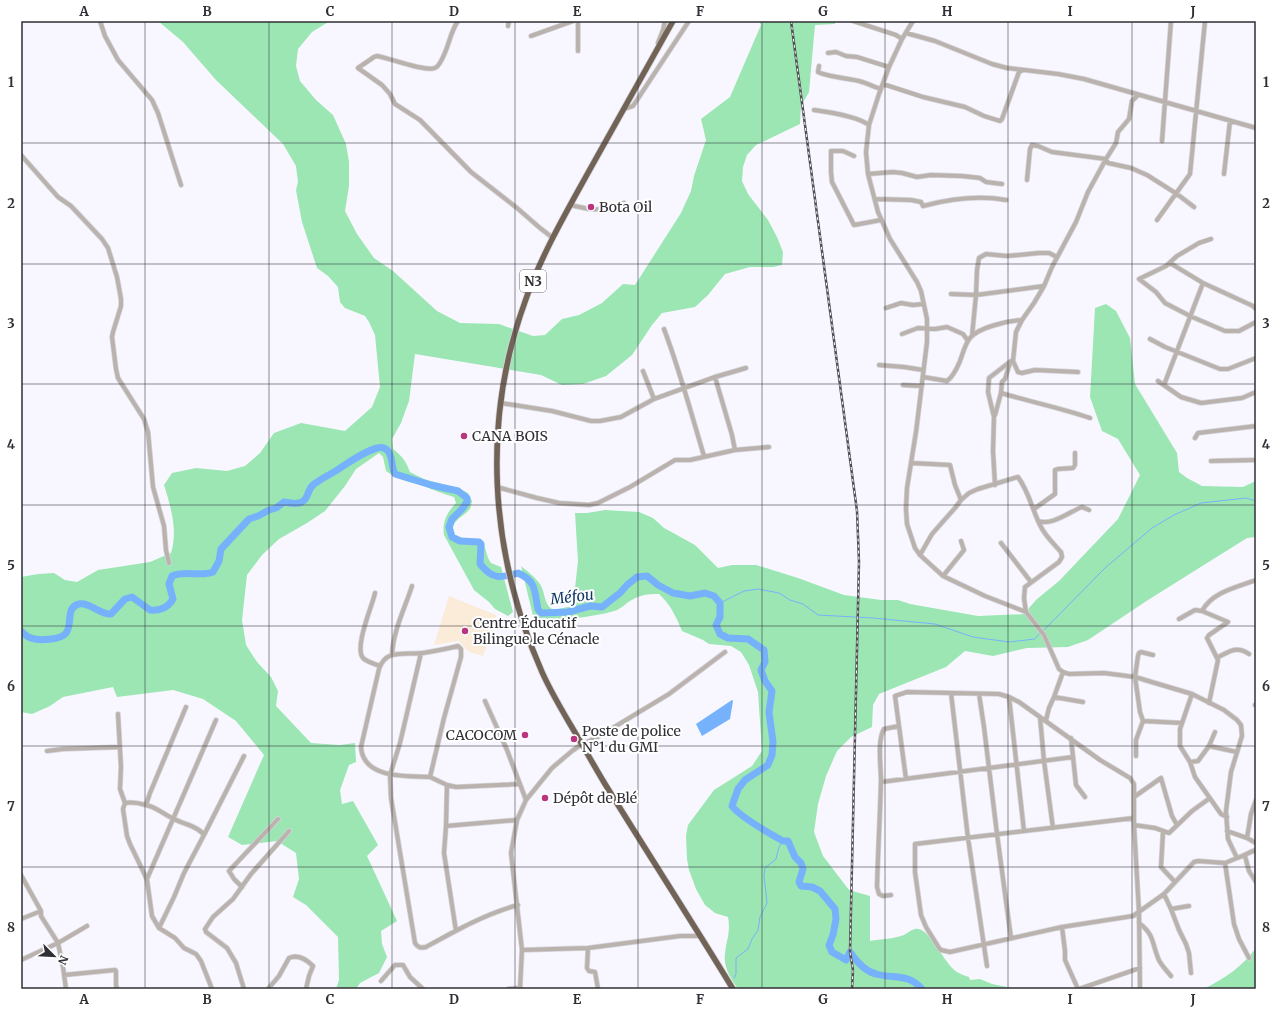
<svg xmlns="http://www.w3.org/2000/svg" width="1277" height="1010" font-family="Merriweather,serif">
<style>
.education{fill:#faecd8}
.green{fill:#9be6b3}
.water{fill:#76b2fb}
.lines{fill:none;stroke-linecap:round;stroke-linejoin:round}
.stream{stroke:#76b2fb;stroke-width:1}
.river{stroke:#76b2fb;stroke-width:7}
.minor-casing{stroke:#d4d3db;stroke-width:5.5}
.highway-casing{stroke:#d4d3db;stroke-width:7}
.minor{stroke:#bab2ac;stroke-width:4}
.highway{stroke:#726357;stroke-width:5.5}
.rail-casing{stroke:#4f4e55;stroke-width:2.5}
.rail{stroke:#fff;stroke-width:1;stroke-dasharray:3;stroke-linecap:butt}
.grid{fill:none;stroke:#302f36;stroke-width:1;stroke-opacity:0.55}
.poi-dot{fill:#b8367f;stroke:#fff;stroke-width:1.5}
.labels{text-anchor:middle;stroke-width:4;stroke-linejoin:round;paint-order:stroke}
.shield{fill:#fff;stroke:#6e6d72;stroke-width:1}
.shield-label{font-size:13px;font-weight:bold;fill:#302f36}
.poi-label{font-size:14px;fill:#302f36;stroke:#fff;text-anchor:start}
.water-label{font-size:15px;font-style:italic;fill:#0e3765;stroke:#fff}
.neatline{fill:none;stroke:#302f36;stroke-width:1.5}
.grid-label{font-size:13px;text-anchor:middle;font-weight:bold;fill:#302f36}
</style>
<rect width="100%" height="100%" fill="#f8f7ff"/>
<!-- education -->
<path class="education" d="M449,596L496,615V622L483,656L469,652L459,641L434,645Z"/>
<!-- green -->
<path class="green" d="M158,21H330L312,32L298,49L296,66L300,81L316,100L333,115L346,144L349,162V186L345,211L357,234L374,258L393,271L437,311L460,323L499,324L533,336L545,335L562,319L579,315L602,303L623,284L635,285L681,213L691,191L694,176L706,140L701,119L730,97L761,25L759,21H835V24L815,25L809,92L801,106L800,124L756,145L747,155L743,167L742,181L748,194L768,220L777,237L783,252L782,265L773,267H750L725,274L708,295L695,307L662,313L652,325L632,355L606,376L583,384L562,385L541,375L415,354L409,401L401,423L392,439L393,449C402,456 406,461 410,472L424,479L462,490L468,493L472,501C471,505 471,508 469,510C462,518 448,522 455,535L458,537L483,541L488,558L491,563L501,567L513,612L508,616L495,609L489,602L474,590L444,535C442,522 447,512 456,503L454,497C443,494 432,489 421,485C408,482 397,479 386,471L383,457L379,453L356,469L345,486L325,511L307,523L279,539L262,555L247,575L242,620L246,645L257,662L271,677L278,691L276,706L311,743L340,745L355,743L356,762L349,765L340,790L342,804L353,801L378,845L367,856L397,921L381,931L382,944L387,957L379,973L360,983L356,989H336L339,980L338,937L306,905L293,897L299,879L296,853L277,841L242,845L228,837L264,755L236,721L203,699L173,690L117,697L113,687L63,697L50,706L32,714L21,712V577L38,574L54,573L65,580L77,582L98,570L150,562L171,553C178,530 171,508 164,485L172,473L196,468L227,471L245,466L260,453L274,433L301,423L345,431L372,407L380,387L375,335L369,322L365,316L345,308L340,302L338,287L328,276L317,268L302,222L296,190L298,182L296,166L283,144L216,80L183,42Z
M1106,304L1116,311L1130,338L1135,384L1177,453L1179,472L1187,478L1202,486L1243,487L1256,481V537L1247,538L1148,600L1088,640L1068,647L1027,648L993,656L965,651L946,667L879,694L873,705L872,727L851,737L837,751L826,776L818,804L814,832L823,856L849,890L870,896V941C881,939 894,939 904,935C908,933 913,928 918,929C931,930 944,964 957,972C961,974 965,976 969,977L970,980L980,979L992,984L1017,989H738C731,979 723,967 725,954C726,940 731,933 728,917L715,913L705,905L696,889L689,870L687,859L686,836L688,825L714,790L752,766L762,751L758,692L749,665L741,652L731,646L709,644L703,640L682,631C676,617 671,605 659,594C645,594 639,595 627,603C623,606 619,610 614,611C590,618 559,620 534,620L521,566C527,571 535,577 540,584C546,594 543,603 553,610L573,606L578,561L575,513H587L605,510L639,512L653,518L664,528L695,545L718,568L732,565H756L798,578L844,595L881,600H898L910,604L978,616L1027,614L1029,608L1037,599L1059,581L1118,519L1140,475L1118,439L1102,431L1090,397L1095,308Z
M1256,948V989H1203C1223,980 1243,966 1256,948Z"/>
<!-- water -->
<path class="water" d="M732,700L733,701L730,719L702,736L696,724Z"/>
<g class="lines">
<!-- stream -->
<path class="stream" d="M720,603L744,591L758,589L779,593L790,600L803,604L818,615L873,618L935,624L973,637L1009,642L1035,639L1040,633
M1043,631L1105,568L1152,528L1174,515L1201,503L1246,498L1256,501
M734,978L736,974V958L748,949L752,939L758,930L760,917L767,903L764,875L765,868L776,859L779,847L783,841"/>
<!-- river -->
<path class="river" d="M21,631C24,634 27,637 31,638C39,641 61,640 66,633C73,625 65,607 79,604C90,602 100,615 111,614L125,599L132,597L150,610C159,611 168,608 173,599L169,584L172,576C185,570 200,577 213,572L219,561L221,549L249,519L258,516L269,510L276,508L284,502C290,503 296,505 302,502C309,498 307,490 313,485C319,480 327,476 334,472C347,464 362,452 377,448C381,447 385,447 388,451C393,457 391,466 395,474L431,485L458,491L467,498V502L462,509L452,519L449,527L452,537L460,541L479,542L481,544L480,564C493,580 500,578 518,573C537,582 534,590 538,609L540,612L542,613L568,612L590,606L602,607L620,593L627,585L637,577L647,576L658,585L673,593L690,596L705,593L714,596L720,603V617L716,625L720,634L728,638L748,639L764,650L765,662L761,670L765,681L772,691L769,712L773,742L772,755L768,765L745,780L738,789L732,806C741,818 769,833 783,841H788L795,857L801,863L803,869L799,882L801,886L812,887L820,891L835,909L836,919L833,935L829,945L832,952L846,960L850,952C856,961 864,971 876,974C894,979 908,973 922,989"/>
<defs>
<path id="minor" d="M100,21L105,36L118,60L152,100L158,113L181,185
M458,21C452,29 450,40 446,50C444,55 440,66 435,68C425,72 389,58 377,56L374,57L358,68L382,85L390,94L395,104L420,120L471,172L517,208L540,228L553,238
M578,21V51
M853,21L896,35L902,39
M913,21L902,39L889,67L879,94L869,125L866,152L868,174L878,212L890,239L917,282L921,291L927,319V342L916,432L907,488L906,509L907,524L915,548L920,555L943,576L985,596L1026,612L1044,635L1059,669L1063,672L1069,674L1104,673L1135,677L1192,694L1224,710L1237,720L1241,725L1242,736L1231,772L1226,811L1228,839L1237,858C1244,856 1249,852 1256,850
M508,26L509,21
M906,33L935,41L992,64L1007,68L1058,74L1084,79L1256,128
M531,36L573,21
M658,43L663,30L665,21
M828,53L836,52L846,56L857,57L889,67
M819,66L818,72C824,76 851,79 859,81C867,83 874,87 881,89
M883,84L923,97L965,107L984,116L1000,121L1002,119L1019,72L1023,70
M624,109L633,106L689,21
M814,110C829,112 858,117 869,125
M1162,141L1171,21
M21,155L58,197L71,206L102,239L108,248L117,277L121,299V306L113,332L112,337L116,369L118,378L144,419L148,432L153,487L164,526L166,550L169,563
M854,156L843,151H831V172L832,182L854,225L881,220
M868,174L893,172L902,173L917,177L931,175L962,176L980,178L986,182L1002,184
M1224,174L1230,121
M1027,180L1030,149L1032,145L1038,146L1052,152L1106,159L1108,163L1131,168L1147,175L1177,194L1194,207
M875,199L911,200L921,202L923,206C950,199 978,195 1006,200
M570,205L589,209L612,210L624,203
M1157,220L1190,174L1205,21
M1211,239L1199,243L1177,256L1166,266L1139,279L1156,292L1165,303L1190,316L1225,331H1239L1256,322
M1170,263L1203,283L1253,306L1256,309
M951,294L976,295L977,270L979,258L986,254L1007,256L1039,253H1049L1057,257
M886,308L901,303L913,305L923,304
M664,329C680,371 691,413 704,456
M902,334L918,328L935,329L947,327L963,334L968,341
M972,336L976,295L1044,286
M1150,339L1165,347L1220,369H1228L1256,358
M1013,361L1018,372L1022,373L1035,370L1078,372
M879,365L904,367L923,370
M643,371L654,399
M715,377L732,435L735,450
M923,377L947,381C954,376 957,368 960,361C963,353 965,344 970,338C979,327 1008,321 1022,320
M1158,381L1181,397L1201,403L1242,398L1256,392
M903,385L922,386
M1164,385L1203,283
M1001,393C1031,402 1061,408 1090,418
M501,403L552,411L591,421H600L621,417L654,399L715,377L746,368
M995,415L1001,393L1002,382L1005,379L1010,363
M1195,438L1198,433L1256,426
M1211,461L1256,460
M911,463L950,465L955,485L961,500
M995,485L993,451L994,417L988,392L989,378L1011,361H1013L1016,332L1022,320L1034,303L1044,286L1052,267L1076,222L1088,192L1106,159L1116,143L1118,132L1129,119L1132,101L1138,95
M497,487L537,498L559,503L589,505L598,503L630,487L675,460H690L735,450L769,447
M1034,509L1055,494V470L1058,469L1073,468L1075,465V453
M1038,521C1052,526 1069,512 1082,507L1089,510
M1001,543L1031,582
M920,555L932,534L955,508L961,500L969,493L978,489L1018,477C1029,492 1032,509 1040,525C1045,536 1054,544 1061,552L1062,557L1059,562L1025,587L1024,598L1026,612
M943,576L964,550L961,541
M375,593C372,607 354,647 363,658C367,662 375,664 380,666
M1202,611C1212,592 1237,587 1256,580
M1179,619L1195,610L1202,611L1228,622L1209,635L1207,638L1218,660L1209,703
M458,646L461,649V657L444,718L430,777C407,776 363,779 361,747L379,669C386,648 406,655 423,653C435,651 446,649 458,646Z
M421,653L400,743L390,775L391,798L415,943C418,948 421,948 426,947C455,931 485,914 518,905
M392,655C393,631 405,608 412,586
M1218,657C1229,652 1237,645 1249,654
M951,693L968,838L987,966
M979,694L984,727L997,834L1011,938
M1192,694L1180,729V746L1190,762L1195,777L1221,814L1227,817
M1009,697L1024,831
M1054,697L1083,702
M485,701L507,750L526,800
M1255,705H1256
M118,714L121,767L120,789L125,803L123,809L127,836L130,844L143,871L147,880L152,916L159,928L175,938L184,948L196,954L201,961L212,989
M1040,717L1044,761L1053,828
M1046,720L1049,708L1054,697L1063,672
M1143,721L1182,723
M1071,738L1076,785L1085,797
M1209,746L1237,752
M47,751L63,749L120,747
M1136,756V740L1143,721L1140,712L1135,677L1138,656L1139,653L1141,652L1153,655
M1190,762L1198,761L1209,746L1215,732
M430,777L447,785L446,826L444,853L456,931
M906,779L895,696L907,692L999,694L1009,697L1019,702L1100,760L1130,778L1134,784V825L1139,912L1140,989
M881,782L1073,757
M447,785L456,787L520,784
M1134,797L1161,778L1172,816L1177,825
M125,803C131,802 139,803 146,805C156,807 165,815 174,819C183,824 198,826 204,835L184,873L174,897L159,928
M146,805L150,793L186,707
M1134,818L915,844V872L921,915L926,927L939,948L941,950L950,952L1062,927L1133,916L1164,894L1194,862L1198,861L1225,863L1237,858
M1134,825L1155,828L1169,833L1192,811L1210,798
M446,826L517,820
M1227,831L1247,838L1256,843
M1163,832L1161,867L1175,882
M204,835L244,756
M1247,838L1251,814L1256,800
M1245,856L1249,871L1256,882
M1225,863L1234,924L1239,939L1249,958
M21,875L41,911
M147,879L216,720
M242,887L234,879L229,871L278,819
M1164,894L1171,909L1179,930L1186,944L1189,953L1191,973
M891,895L883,896L879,894L877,887C878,851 880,816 881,781C881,767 877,741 884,729L899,726
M1171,909L1189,906
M21,919L41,911V916L58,943L21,960
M1139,923C1154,934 1152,943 1158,958C1160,964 1167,971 1171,976
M1062,927L1065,951V960L1078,989
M588,948L587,968L589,971L595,972L598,989
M522,950L588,948L680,936H699
M64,975L115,970L116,971V985L117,989
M381,981L395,965H403L410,977L423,989
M66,989L63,967L58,943L87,926
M244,989L236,963L227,948L206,932L205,929L213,917L233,899L251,874L289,831
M268,989L279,976L289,958C298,954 307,960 313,966L309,976L306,989
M508,989L520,988
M520,989L522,950L511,853L517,820L526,800L552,768L572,751L582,744L596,738L611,729L669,694L725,652
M1079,989L1140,968"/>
<path id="highway" d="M673,21C645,71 617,121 589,171C567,211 543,252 527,296C481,419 489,552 542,672C550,690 560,707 570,724C582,744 593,764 605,784C647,852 691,920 733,989"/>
</defs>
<!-- minor casing -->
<use href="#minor" class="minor-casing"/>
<!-- highway casing -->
<use href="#highway" class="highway-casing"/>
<!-- minor -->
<use href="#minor" class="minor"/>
<!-- highway -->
<use href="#highway" class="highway"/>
<defs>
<path id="rail" d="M791,21L857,511L859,562L850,952L853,970L852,989"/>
</defs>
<!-- rail casing -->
<use href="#rail" class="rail-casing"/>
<!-- rail -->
<use href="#rail" class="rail"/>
</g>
<!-- grid -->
<path class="grid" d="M145,21V989M269,21V989M392,21V989M515,21V989M638,21V989M762,21V989M885,21V989M1008,21V989M1132,21V989M21,143H1256M21,264H1256M21,384H1256M21,505H1256M21,626H1256M21,746H1256M21,867H1256"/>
<!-- markers -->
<g class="poi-dot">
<circle cx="591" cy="207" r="4"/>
<circle cx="464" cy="436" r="4"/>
<circle cx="465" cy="631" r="4"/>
<circle cx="525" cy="735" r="4"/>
<circle cx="574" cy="739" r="4"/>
<circle cx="545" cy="798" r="4"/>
</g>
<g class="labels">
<!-- shield labels -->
<rect class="shield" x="520" y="270" width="26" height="22" rx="3"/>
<g class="shield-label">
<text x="533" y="286">N3</text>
</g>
<!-- poi labels -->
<g class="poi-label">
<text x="599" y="212">Bota Oil</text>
<text x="472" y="441">CANA BOIS</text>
<text x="473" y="628">Centre Éducatif<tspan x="473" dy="16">Bilingue le Cénacle</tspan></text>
<text x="582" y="736">Poste de police<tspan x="582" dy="16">N°1 du GMI</tspan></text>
<text x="517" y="740" text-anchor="end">CACOCOM</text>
<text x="553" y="803">Dépôt de Blé</text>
</g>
<!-- water labels -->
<g class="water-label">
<text transform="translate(572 597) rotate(-7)" y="5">Méfou</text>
</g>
</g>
<!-- border -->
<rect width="1277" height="1010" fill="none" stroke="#ffffff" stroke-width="44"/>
<!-- north arrow -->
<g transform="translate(54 956) rotate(114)" stroke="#ffffff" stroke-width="3" paint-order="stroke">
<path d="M0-3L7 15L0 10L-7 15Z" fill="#302f36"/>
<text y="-6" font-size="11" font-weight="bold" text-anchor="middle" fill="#302f36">N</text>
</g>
<rect x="22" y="22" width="1233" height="966" class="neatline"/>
<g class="grid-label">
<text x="84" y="16">A</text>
<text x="207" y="16">B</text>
<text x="330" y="16">C</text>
<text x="454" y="16">D</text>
<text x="577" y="16">E</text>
<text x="700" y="16">F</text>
<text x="823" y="16">G</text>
<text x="947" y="16">H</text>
<text x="1070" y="16">I</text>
<text x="1193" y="16">J</text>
<text x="11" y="87">1</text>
<text x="1266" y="87">1</text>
<text x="11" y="208">2</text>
<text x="1266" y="208">2</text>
<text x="11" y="328">3</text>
<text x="1266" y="328">3</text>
<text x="11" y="449">4</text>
<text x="1266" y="449">4</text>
<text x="11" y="570">5</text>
<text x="1266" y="570">5</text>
<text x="11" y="691">6</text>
<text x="1266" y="691">6</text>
<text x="11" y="811">7</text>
<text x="1266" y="811">7</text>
<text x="11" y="932">8</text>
<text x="1266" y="932">8</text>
<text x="84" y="1004">A</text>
<text x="207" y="1004">B</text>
<text x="330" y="1004">C</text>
<text x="454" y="1004">D</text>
<text x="577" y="1004">E</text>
<text x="700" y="1004">F</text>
<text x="823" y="1004">G</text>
<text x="947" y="1004">H</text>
<text x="1070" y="1004">I</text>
<text x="1193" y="1004">J</text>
</g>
</svg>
